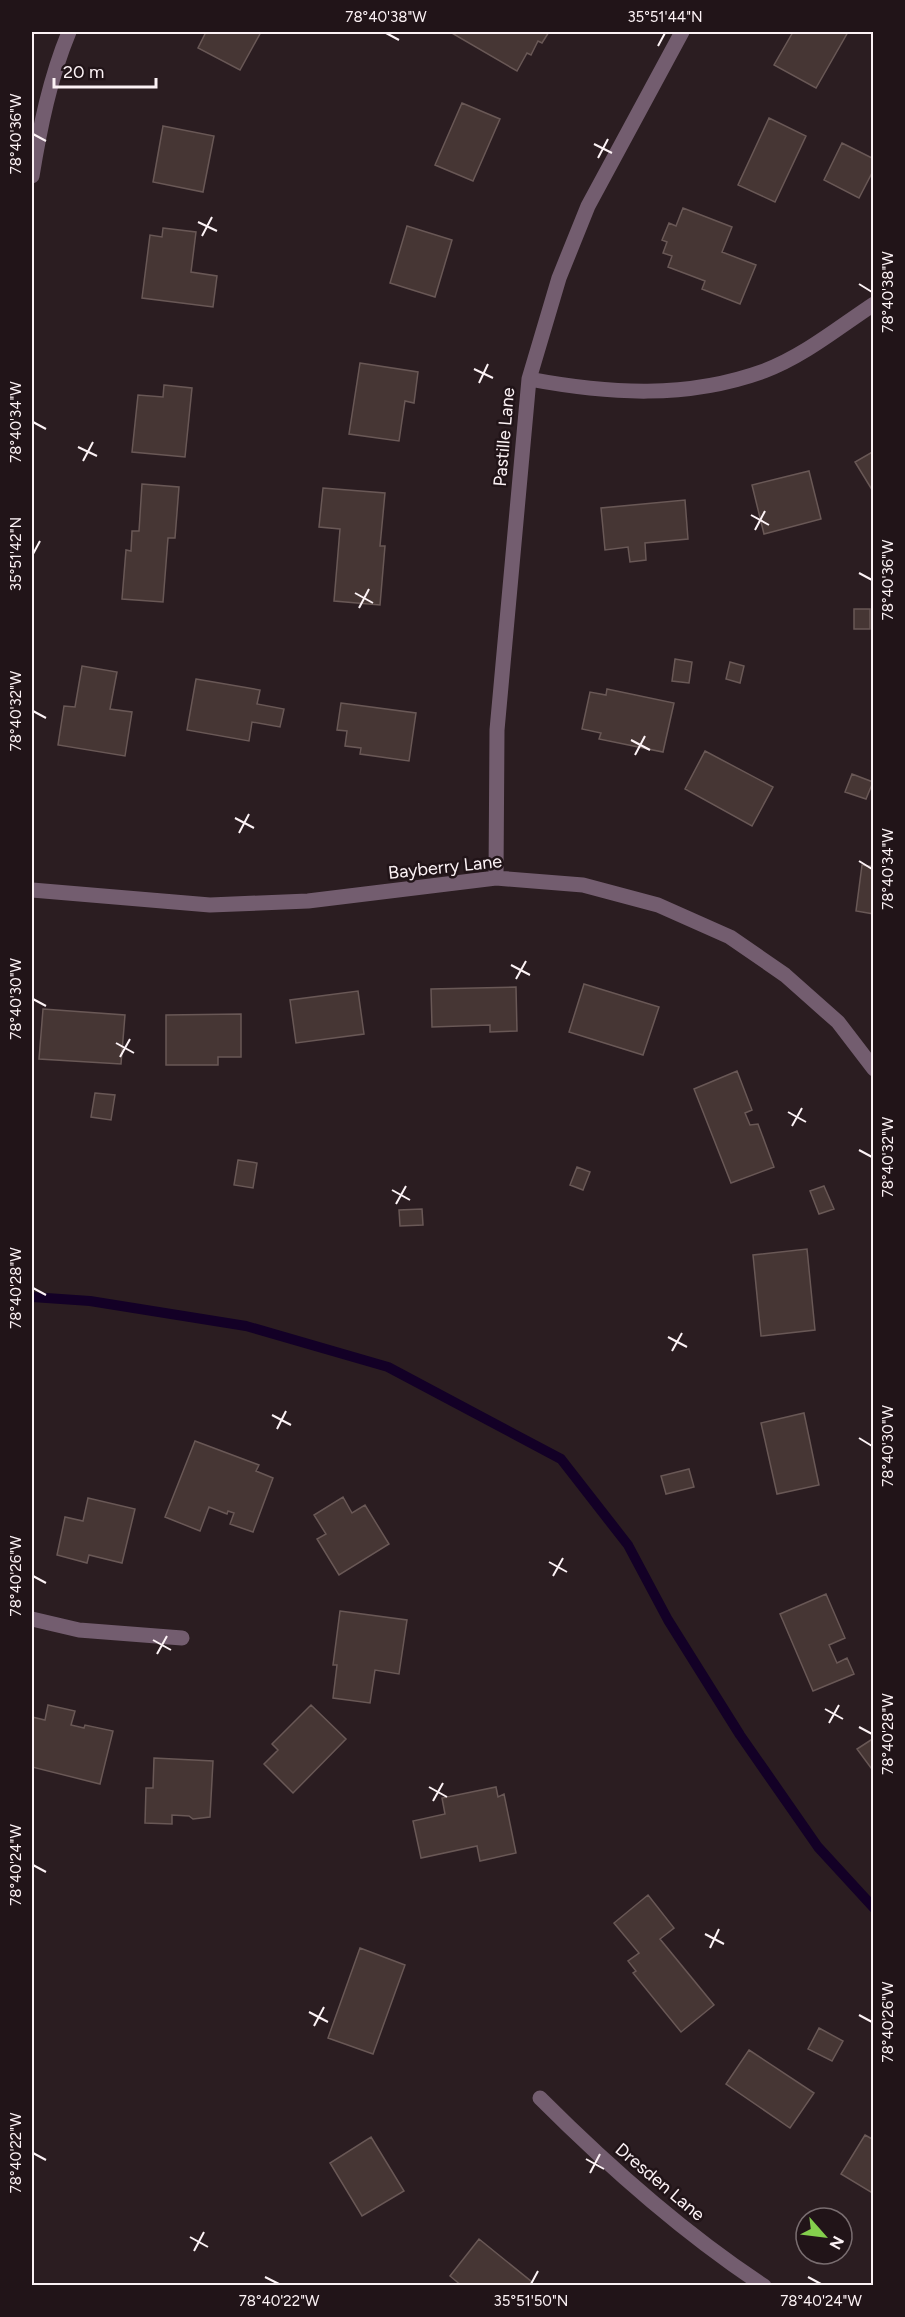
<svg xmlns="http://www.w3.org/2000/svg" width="905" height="2317" font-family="Figtree,sans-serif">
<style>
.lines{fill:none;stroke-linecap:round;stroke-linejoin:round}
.stream{stroke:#130026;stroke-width:10}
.building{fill:#463634;stroke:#695856;stroke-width:1.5}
.minor{stroke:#735d6f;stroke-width:15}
.ticks{fill:none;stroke:#fcf2f5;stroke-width:2}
.labels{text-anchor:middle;stroke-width:5;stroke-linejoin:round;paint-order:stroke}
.street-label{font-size:18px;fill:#fcf2f5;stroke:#211418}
.neatline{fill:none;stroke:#fcf2f5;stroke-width:2}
.ticks-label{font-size:15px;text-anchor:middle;fill:#fcf2f5}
</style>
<rect width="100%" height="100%" fill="#2b1d21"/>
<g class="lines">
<!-- stream -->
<path class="stream" d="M32,1297L90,1301L246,1326L388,1367L561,1459L628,1545L668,1620L740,1735L818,1847L874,1908"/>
</g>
<!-- building -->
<path class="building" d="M206,32H261L240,70L198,48Z
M450,32H549L542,43L538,41L531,55L527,53L517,71Z
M793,32H848L816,88L774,65Z
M462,103L500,119L473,181L435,165Z
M769,118L806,136L775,202L738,185Z
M163,126L214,136L203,192L153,182Z
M842,143L874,159V169L859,198L824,180Z
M683,208L732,227L722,252L756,265L740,304L702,289L705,281L668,267L672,256L663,253L667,242L662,240L669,223L676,226Z
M407,226L452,240L435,297L390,283Z
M163,228L196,232L191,272L217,276L213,307L142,298L150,235L162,237Z
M360,363L418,372L414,403L405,401L399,441L349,434Z
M164,385L192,388L185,457L132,452L138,395L163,397Z
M874,451V493L855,462Z
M809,471L821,519L764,534L752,485Z
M142,484L179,487L175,538H168L163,602L122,599L126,550L131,551L132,531H139Z
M323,488L385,493L380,546H385L380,605L334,601L340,529L319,527Z
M685,500L688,539L645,543L646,560L630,562L628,547L605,550L601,508Z
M854,609H870V629H854Z
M675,659L692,662L689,683L672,681Z
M730,662L744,666L740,683L726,679Z
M82,666L117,672L110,709L132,712L125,756L58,745L64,706L75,707Z
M196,679L260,690L257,704L284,709L280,727L252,722L249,741L187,730Z
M607,689L674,703L663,752L599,739L601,733L582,729L590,692L606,695Z
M341,703L416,713L409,761L360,754L361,748L345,746L347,731L337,730Z
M705,751L773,787L752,826L685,789Z
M852,774L873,782L866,799L845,792Z
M862,865L874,867V914L856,911Z
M584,984L659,1007L643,1055L569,1032Z
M516,987L517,1031L490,1032V1025L432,1027L431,989Z
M358,991L364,1034L296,1043L290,1000Z
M43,1009L125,1015L121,1064L39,1059Z
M241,1014V1057H218V1065H166V1015Z
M737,1071L752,1110L745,1113L750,1125L758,1124L774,1167L731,1183L694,1089Z
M95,1093L115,1095L111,1120L91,1117Z
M238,1160L257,1163L253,1188L234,1185Z
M577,1167L590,1172L583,1190L570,1185Z
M824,1186L834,1209L819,1214L810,1191Z
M422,1209L423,1225L400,1226L399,1210Z
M807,1249L815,1330L761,1336L753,1255Z
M804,1413L819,1485L777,1494L761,1423Z
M195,1441L259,1465L256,1471L273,1478L253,1532L230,1524L234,1513L228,1511L227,1514L209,1507L200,1531L165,1517Z
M689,1469L694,1487L666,1494L661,1476Z
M343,1497L352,1513L365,1505L389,1544L339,1575L317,1539L326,1534L314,1515Z
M88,1498L135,1509L122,1563L89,1555L87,1563L57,1555L65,1517L83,1521Z
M826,1594L845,1638L829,1645L837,1663L847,1658L854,1674L813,1691L780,1614Z
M340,1611L407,1620L399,1674L375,1670L370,1703L333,1698L337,1665H333Z
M48,1705L75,1711L71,1725L84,1728L85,1725L113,1731L100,1784L32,1767V1717L45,1720Z
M311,1705L346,1739L293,1793L264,1764L278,1750L272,1744Z
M874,1738V1772L857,1749Z
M154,1758L213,1761L210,1817L193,1819L189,1816L172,1815V1824L145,1823L146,1788H153Z
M496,1787L498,1797L504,1794L516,1853L480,1861L477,1846L421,1858L413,1821L445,1814L442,1798Z
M648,1895L674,1928L660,1939L714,2005L681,2032L633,1973L636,1971L628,1961L639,1953L614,1923Z
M360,1948L405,1965L373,2054L328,2038Z
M819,2028L843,2041L832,2061L808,2049Z
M749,2050L814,2093L790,2128L726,2084Z
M865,2135L874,2140V2194L841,2174Z
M371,2137L404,2191L362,2216L330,2163Z
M479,2239L532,2282L529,2286H462L450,2276Z"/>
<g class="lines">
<!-- minor -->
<path class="minor" d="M32,176C40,127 50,78 69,32
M529,379C609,394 687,399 764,371C804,356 839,327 874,304
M496,878L497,730L529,379L559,278L588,206L682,32
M32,890L210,905L308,901L496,878L583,885L658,905L730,937L785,975L838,1022L874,1069
M32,1619L79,1630L182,1638
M540,2098C609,2167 682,2232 764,2286"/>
</g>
<!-- ticks -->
<path class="ticks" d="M386,33L399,40M658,46L665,33M33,134L46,141M594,144L612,153M598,158L608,139M198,222L217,231M202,236L212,217M859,284L872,292M474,369L493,378M479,383L488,364M33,422L46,429M78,447L97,456M83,461L93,442M751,515L769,525M755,530L765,511M33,554L40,541M859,573L872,580M355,593L373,603M359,608L369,589M33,711L46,718M631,740L650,750M635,755L645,736M235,818L254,828M239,833L249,814M859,861L872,869M511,965L530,975M516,979L526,961M33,999L46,1006M116,1043L134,1053M120,1057L130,1039M788,1112L806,1122M792,1126L802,1108M859,1150L872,1157M392,1190L410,1200M396,1204L406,1186M33,1288L46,1295M668,1337L687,1347M672,1351L682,1333M272,1415L291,1425M277,1429L286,1411M859,1438L872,1446M549,1562L567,1572M33,1576L46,1583M553,1576L563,1558M153,1640L171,1650M157,1654L167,1636M825,1709L843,1719M829,1723L839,1705M859,1727L872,1734M429,1787L447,1797M433,1801L443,1783M33,1865L46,1872M705,1934L724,1944M710,1948L719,1929M309,2012L328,2022M859,2015L872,2022M314,2026L324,2007M33,2153L46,2160M586,2159L604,2169M590,2173L600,2154M190,2237L208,2247M194,2251L204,2232M265,2277L279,2284M808,2277L821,2284M531,2284L538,2271"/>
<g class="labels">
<!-- street labels -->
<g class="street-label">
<text transform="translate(504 437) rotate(-85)" y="6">Pastille Lane</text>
<text transform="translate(445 867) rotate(-6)" y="6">Bayberry Lane</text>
<text transform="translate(660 2182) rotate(40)" y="6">Dresden Lane</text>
</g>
</g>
<!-- border -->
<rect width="905" height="2317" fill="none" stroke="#211418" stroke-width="66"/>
<!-- north arrow -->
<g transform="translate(824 2236) rotate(118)"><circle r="28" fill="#211418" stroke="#796d70" stroke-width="1.5"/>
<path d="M0-4.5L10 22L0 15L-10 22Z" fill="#84cf4d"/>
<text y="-9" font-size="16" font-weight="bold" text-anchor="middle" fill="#fcf2f5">N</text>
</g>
<!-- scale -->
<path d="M54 78v9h102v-9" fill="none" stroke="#fcf2f5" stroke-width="3"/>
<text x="63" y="78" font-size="18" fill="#fcf2f5" stroke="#211418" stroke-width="4.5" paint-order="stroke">20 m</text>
<rect x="33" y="33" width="839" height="2251" class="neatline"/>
<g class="ticks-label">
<text x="386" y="22">78°40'38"W</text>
<text x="665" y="22">35°51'44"N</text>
<text transform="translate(16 134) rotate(-90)" y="5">78°40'36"W</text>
<text transform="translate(888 292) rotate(-90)" y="5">78°40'38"W</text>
<text transform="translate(16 422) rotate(-90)" y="5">78°40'34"W</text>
<text transform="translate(16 554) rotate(-90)" y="5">35°51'42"N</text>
<text transform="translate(888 580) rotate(-90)" y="5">78°40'36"W</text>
<text transform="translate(16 711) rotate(-90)" y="5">78°40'32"W</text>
<text transform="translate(888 869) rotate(-90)" y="5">78°40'34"W</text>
<text transform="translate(16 999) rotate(-90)" y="5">78°40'30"W</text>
<text transform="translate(888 1157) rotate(-90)" y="5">78°40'32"W</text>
<text transform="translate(16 1288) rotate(-90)" y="5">78°40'28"W</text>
<text transform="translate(888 1446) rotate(-90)" y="5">78°40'30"W</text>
<text transform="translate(16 1576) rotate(-90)" y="5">78°40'26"W</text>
<text transform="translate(888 1734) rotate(-90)" y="5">78°40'28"W</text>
<text transform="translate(16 1865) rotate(-90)" y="5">78°40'24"W</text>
<text transform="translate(888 2022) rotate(-90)" y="5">78°40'26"W</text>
<text transform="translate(16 2153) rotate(-90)" y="5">78°40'22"W</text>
<text x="279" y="2306">78°40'22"W</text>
<text x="531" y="2306">35°51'50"N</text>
<text x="821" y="2306">78°40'24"W</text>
</g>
</svg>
